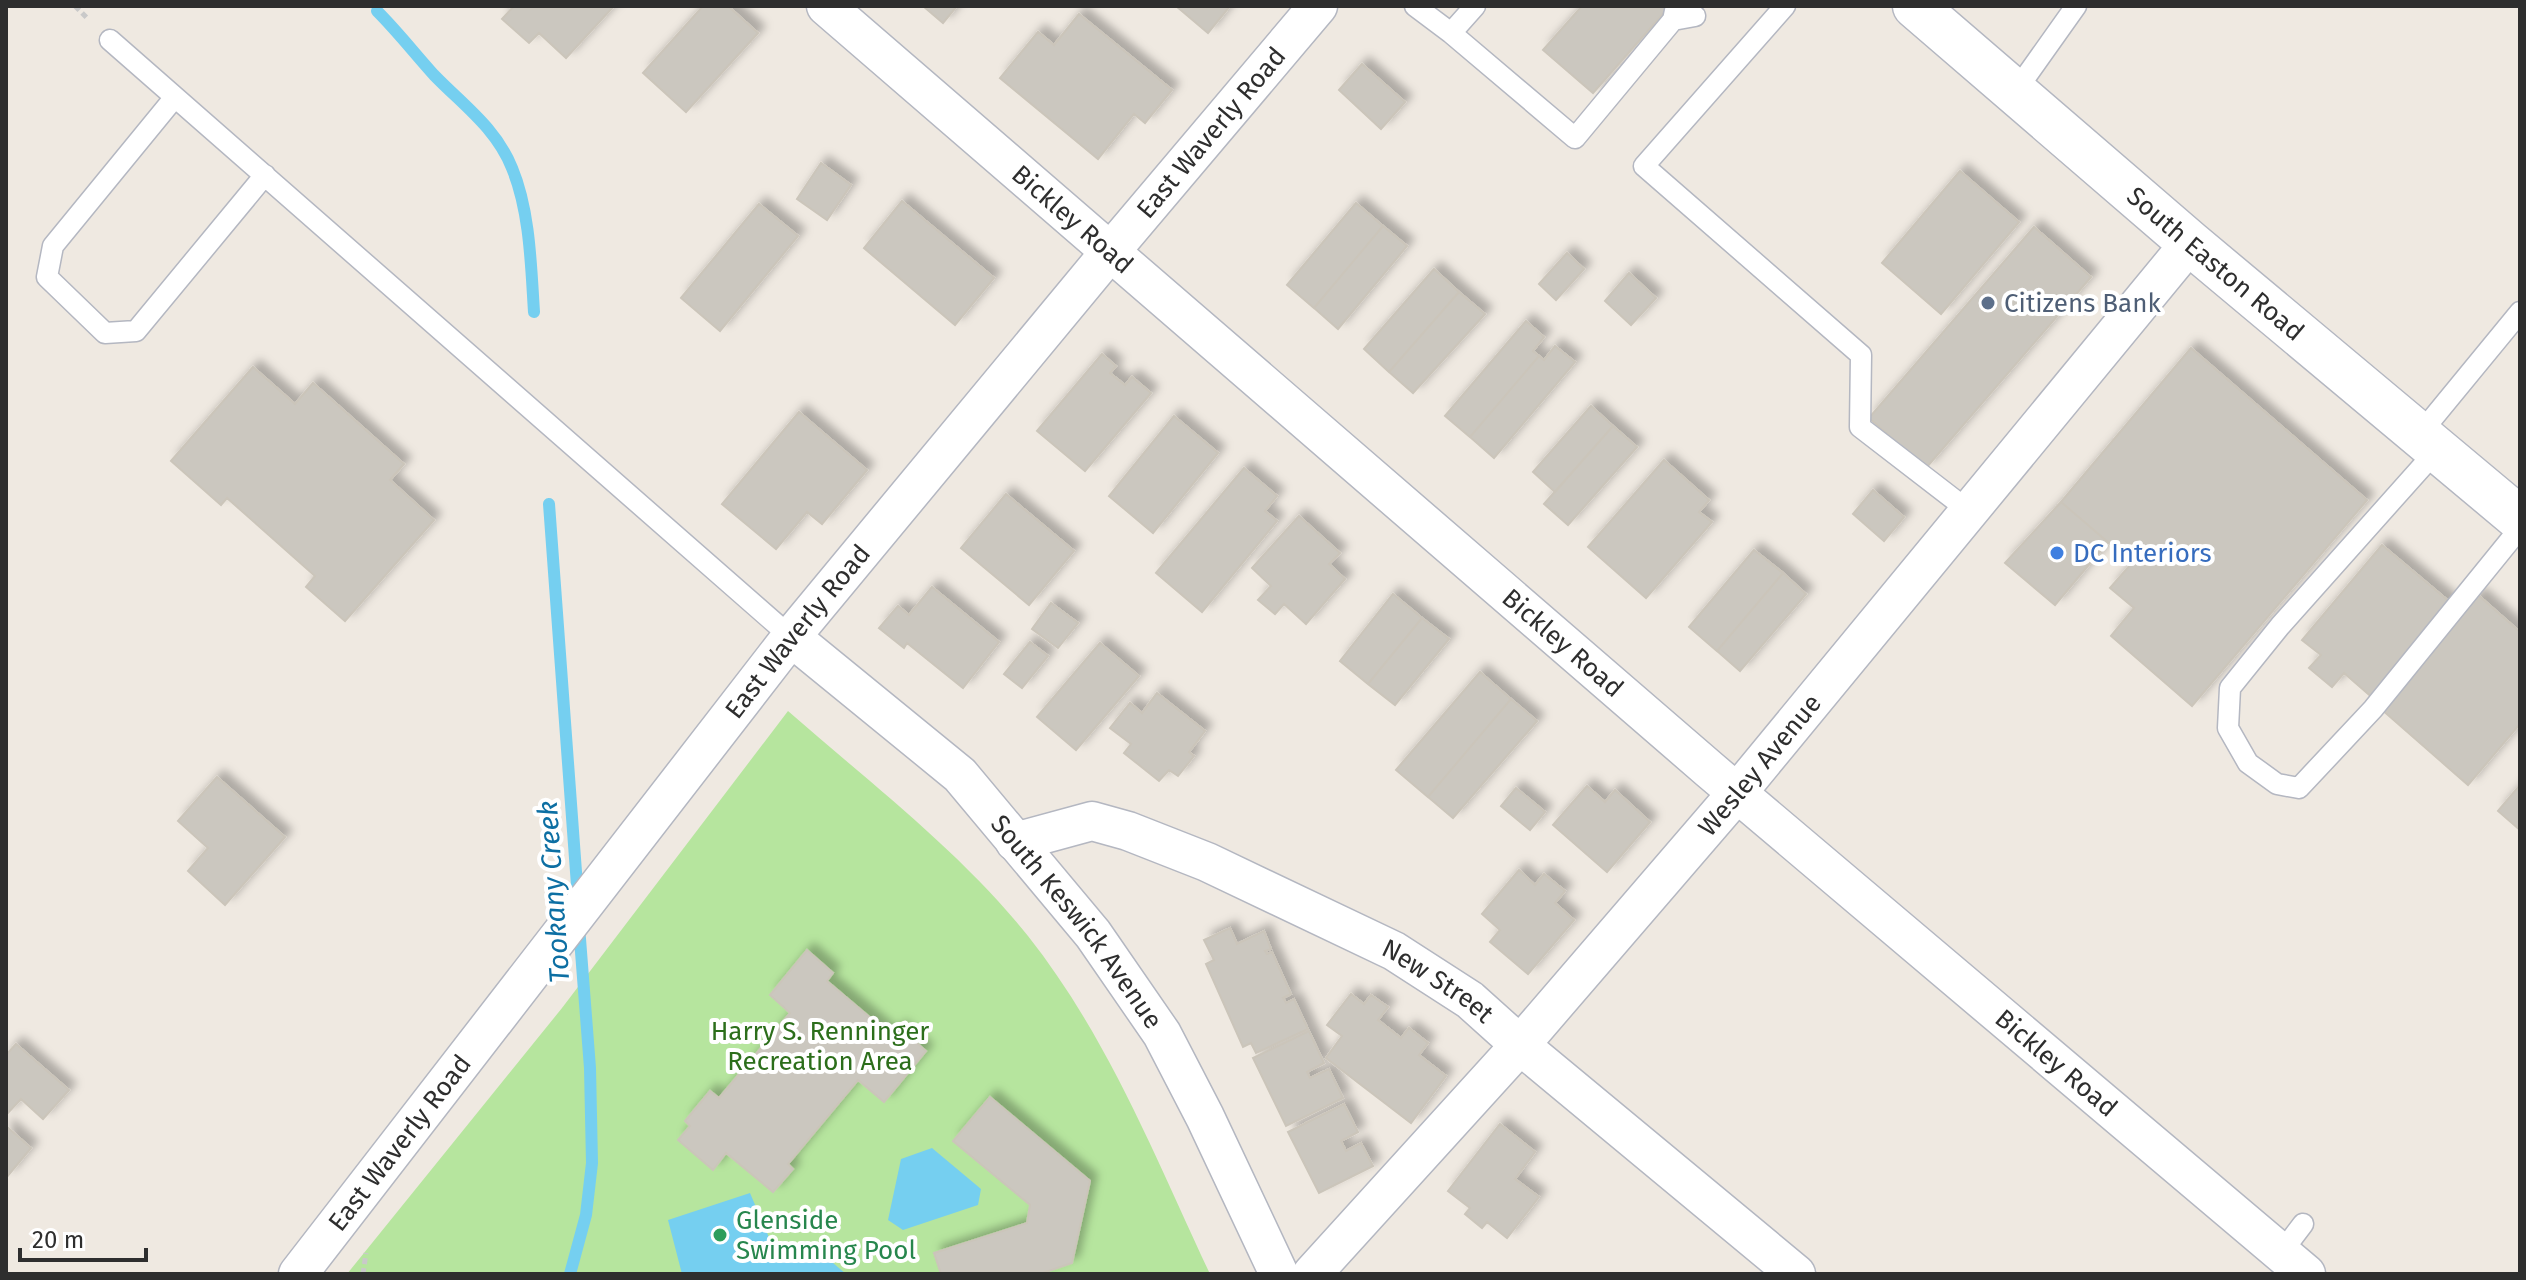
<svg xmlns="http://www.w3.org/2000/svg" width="2526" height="1280" font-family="'Fira Sans',sans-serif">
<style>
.green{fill:#b6e59e}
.water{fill:#75cff0}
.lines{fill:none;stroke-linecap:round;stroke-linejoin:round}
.stream{stroke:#75cff0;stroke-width:12}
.building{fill:#cbc7bf;stroke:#cbc5ba;stroke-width:2;filter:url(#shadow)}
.lane-casing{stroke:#b4b7c1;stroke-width:23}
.street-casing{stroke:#b4b7c1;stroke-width:41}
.secondary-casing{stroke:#b4b7c1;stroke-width:47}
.path{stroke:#c9c9c9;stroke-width:5;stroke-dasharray:6 4;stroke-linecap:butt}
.lane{stroke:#fff;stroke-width:20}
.street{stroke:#fff;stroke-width:38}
.secondary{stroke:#fff;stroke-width:44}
.service-dot{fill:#5c6f8a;stroke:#fff;stroke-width:3}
.shop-dot{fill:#3f7fe0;stroke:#fff;stroke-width:3}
.leisure-dot{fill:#2e9e5b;stroke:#fff;stroke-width:3}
.labels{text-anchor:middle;stroke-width:8;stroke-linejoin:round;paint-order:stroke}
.street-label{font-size:26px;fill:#2e2e2e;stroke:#fff}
.service-label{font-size:26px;fill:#4e5e75;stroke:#fff;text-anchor:start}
.shop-label{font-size:26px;fill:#366cbe;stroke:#fff;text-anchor:start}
.park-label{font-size:26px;fill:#2c6e1b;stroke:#fff}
.leisure-label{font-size:26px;fill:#27864d;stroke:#fff;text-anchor:start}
.water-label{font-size:28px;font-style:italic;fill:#0d6fa3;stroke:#fff}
</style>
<defs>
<filter id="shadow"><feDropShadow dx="7" dy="-7" stdDeviation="4" flood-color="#0004"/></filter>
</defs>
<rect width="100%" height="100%" fill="#efe9e1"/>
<!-- green -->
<path class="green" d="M788,711C870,783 960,851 1028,936C1108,1037 1156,1159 1210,1274H347L562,1008Z"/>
<!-- water -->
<path class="water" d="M932,1148L981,1189L978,1205L903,1230L888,1220L901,1159Z
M750,1193L780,1263L819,1251L846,1274H682L668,1220Z"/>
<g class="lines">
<!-- stream -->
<path class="stream" d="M377,11C398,32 415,54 434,75C463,105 496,128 512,168C530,211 531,266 534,312
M549,504L578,899
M570,1274L586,1215L592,1163L590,1068L579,926"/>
</g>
<!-- building -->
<path class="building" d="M514,6H614L566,58L539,33L529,43L502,19Z
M703,6H728L758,33L686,112L643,73Z
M923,6H957L943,23Z
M1176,6H1230L1208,33Z
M1582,6H1670L1593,93L1543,50Z
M1079,14L1172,90L1145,123L1134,114L1098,159L1000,78L1038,32L1054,45Z
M1362,64L1405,102L1381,129L1339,90Z
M821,163L851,185L827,220L797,199Z
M1960,171L2019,222L1941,314L1882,263Z
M902,201L994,278L955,325L864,248Z
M1356,203L1383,226L1314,308L1287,285Z
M759,204L798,236L720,331L681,298Z
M1383,226L1407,246L1338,329L1314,308Z
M2034,227L2091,277L1926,468L1869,418Z
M1567,253L1584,269L1556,300L1539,284Z
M1434,269L1459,292L1389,372L1364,349Z
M1629,273L1656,298L1631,325L1605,301Z
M1459,292L1485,314L1413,393L1389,372Z
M1526,321L1544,337L1533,351L1539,356L1470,437L1445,416Z
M1555,346L1575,362L1494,458L1470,437L1539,356L1544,360Z
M2191,348L2367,500L2192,706L2111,636L2134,608L2110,588L2132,563L2061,502Z
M1102,354L1116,366L1110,373L1125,385L1132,377L1151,393L1085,471L1037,431Z
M253,367L295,404L313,383L404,464L390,480L434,520L345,621L306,587L315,576L227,498L221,505L171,461Z
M1591,406L1613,426L1555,492L1533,472Z
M799,412L867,470L822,524L807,512L776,549L722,504Z
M1174,416L1218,453L1153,533L1109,496Z
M1613,426L1637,447L1568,525L1544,504Z
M1664,460L1709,500L1699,512L1712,522L1646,598L1588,547Z
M1244,468L1277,496L1265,511L1277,521L1202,612L1156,573Z
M1873,490L1904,517L1884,541L1853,514Z
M1006,494L1074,551L1029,605L961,548Z
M2061,502L2108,542L2055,605L2005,563Z
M1299,516L1340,553L1329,564L1345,579L1306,624L1284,604L1275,614L1258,600L1271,586L1252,568Z
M2382,545L2452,604L2374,699L2344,673L2332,687L2309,668L2321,655L2302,640Z
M1754,550L1783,573L1717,651L1689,627Z
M1783,573L1806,594L1740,671L1717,651Z
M932,587L999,642L963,688L907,643L904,648L879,628L898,606L909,615Z
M1393,594L1422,618L1368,684L1340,661Z
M2478,595L2520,632V724L2468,785L2381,709Z
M1051,603L1078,623L1058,648L1032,629Z
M1422,618L1449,639L1395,705L1368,684Z
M1030,642L1048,656L1022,688L1004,674Z
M1100,643L1139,676L1076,750L1037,717Z
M1480,672L1511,699L1428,797L1396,770Z
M1157,693L1205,731L1189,752L1194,756L1178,776L1169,770L1159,781L1124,753L1131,744L1110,728L1130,703L1142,713Z
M1511,699L1537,721L1453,818L1428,797Z
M217,777L285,837L225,905L188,871L208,848L178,821Z
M2520,785V830L2498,811Z
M1587,786L1605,802L1615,790L1650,822L1607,872L1553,825Z
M1516,788L1545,812L1530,830L1501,806Z
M1519,870L1535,885L1544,874L1565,891L1555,903L1574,920L1528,974L1490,942L1500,930L1482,914Z
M1230,928L1237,944L1264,931L1271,949L1265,951L1267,954L1272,952L1291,994L1283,998L1286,1003L1294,999L1308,1029L1256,1053L1251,1043L1243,1047L1206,964L1214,960L1204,940Z
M807,950L833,973L827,981L892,1036L899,1027L926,1051L884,1102L858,1080L788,1164L793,1169L773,1192L726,1153L713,1170L678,1140L690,1126L685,1121L710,1091L719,1098L790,1013L770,995Z
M1351,994L1364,1004L1371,995L1388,1007L1378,1020L1401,1038L1409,1028L1428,1043L1419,1055L1446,1076L1411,1123L1326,1058L1342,1036L1327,1025Z
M1309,1031L1324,1063L1307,1072L1310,1078L1329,1069L1343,1098L1286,1126L1253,1058Z
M16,1044L69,1090L43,1119L21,1099L6,1115V1055Z
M990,1097L1090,1181L1072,1263L1040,1274H941L934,1253L1027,1223L1030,1205L953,1141Z
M1344,1104L1358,1132L1341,1141L1346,1151L1361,1143L1373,1166L1319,1193L1288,1132Z
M1500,1124L1535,1152L1515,1179L1539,1197L1507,1238L1487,1222L1482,1228L1465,1214L1470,1208L1448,1191Z
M6,1126L31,1148L6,1178Z"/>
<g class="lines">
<defs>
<path id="lane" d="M1415,6L1451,33
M1475,6L1451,33L1575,138L1673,20L1676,6
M1785,6L1644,166L1861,355L1860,427L1969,511
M1673,20L1695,16
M110,40L791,637
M2015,92L2076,6
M175,97L53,246L47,277L105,333L136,331L265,175
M2419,435L2520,312
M2437,450L2280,626L2230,688L2228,728L2248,763L2277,784L2299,788L2373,709L2520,528
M2281,1253L2303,1224"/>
<g id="street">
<path id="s1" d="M826,6L1710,770L2306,1274"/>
<path id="s2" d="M791,637L960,775L1093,934L1162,1034L1205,1117L1279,1274"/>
<path id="s3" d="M1015,842L1092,821L1128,831L1207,862L1394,951L1470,1000L1520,1045L1796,1274"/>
<path id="s4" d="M298,1274L791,637L1110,252L1318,6"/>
<path id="s5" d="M1312,1274L1520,1045L1737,793L2190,243"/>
</g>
<g id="secondary">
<path id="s6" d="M1915,6L2190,243L2520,519"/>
</g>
</defs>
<!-- lane casing -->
<use href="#lane" class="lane-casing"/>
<!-- street casing -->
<use href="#street" class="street-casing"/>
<!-- secondary casing -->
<use href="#secondary" class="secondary-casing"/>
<!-- path -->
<path class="path" d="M75,6L89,20
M363,1274L366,1253"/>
<!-- lane -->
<use href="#lane" class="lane"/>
<!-- street -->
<use href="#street" class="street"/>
<!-- secondary -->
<use href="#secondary" class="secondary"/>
</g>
<!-- markers -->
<circle class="service-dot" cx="1988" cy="303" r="8"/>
<circle class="shop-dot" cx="2057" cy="553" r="8"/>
<circle class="leisure-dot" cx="720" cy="1235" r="8"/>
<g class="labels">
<!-- street labels -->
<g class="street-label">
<text dy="9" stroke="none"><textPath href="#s4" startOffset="1462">East Waverly Road</textPath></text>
<text dy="9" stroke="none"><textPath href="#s1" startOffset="326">Bickley Road</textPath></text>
<text dy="9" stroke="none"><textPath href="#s6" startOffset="396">South Easton Road</textPath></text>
<text dy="9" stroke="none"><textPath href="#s4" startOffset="814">East Waverly Road</textPath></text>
<text dy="9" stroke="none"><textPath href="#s1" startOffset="974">Bickley Road</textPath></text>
<text dy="9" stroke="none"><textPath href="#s5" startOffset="678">Wesley Avenue</textPath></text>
<text dy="9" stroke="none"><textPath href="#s2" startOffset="406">South Keswick Avenue</textPath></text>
<text dy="9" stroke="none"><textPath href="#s3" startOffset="462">New Street</textPath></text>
<text dy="9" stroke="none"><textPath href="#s1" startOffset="1622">Bickley Road</textPath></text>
<text dy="9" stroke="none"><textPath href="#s4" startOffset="166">East Waverly Road</textPath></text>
</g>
<!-- service labels -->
<g class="service-label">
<text x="2004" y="312">Citizens Bank</text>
</g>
<!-- shop labels -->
<g class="shop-label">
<text x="2073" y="562">DC Interiors</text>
</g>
<!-- park labels -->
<g class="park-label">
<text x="820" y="1040">Harry S. Renninger<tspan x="820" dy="30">Recreation Area</tspan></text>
</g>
<!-- leisure labels -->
<g class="leisure-label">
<text x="736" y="1229">Glenside<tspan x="736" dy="30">Swimming Pool</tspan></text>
</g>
<!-- water labels -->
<g class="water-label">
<text transform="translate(553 892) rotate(-94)" y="10">Tookany Creek</text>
</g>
</g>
<!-- border -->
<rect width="2526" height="1280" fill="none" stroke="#2e2e2e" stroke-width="16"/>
<!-- scale -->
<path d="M20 1248v12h126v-12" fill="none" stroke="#2e2e2e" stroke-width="4"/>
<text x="32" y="1248" font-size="24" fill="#2e2e2e" stroke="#ffffff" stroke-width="6" paint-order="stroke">20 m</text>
</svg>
